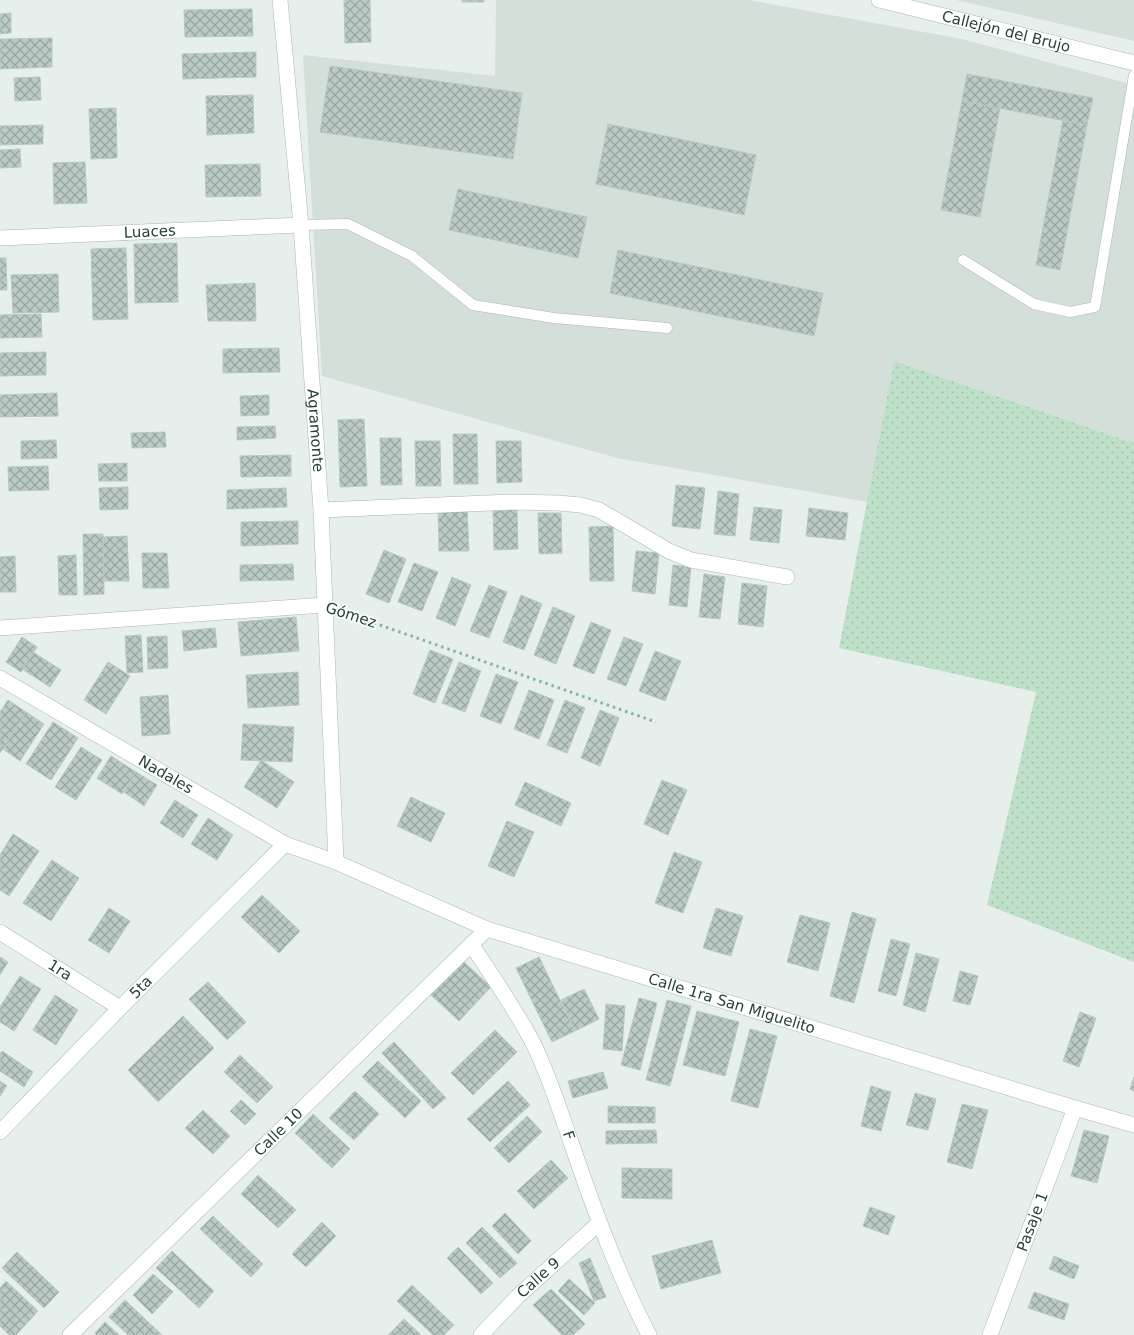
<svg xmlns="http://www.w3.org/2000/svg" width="1134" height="1335" font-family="'DejaVu Sans',sans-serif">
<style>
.built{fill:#d4dfda}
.grass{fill:url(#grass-dots)}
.building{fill:url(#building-cross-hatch);stroke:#b8c9c2}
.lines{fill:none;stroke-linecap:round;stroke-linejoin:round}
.lane-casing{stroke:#a8b8b2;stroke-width:11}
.street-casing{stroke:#a8b8b2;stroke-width:16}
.path{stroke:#86b3a5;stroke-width:3;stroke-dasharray:2.5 4;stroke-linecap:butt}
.lane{stroke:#fff;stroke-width:10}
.street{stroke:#fff;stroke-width:15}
.labels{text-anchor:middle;stroke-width:4;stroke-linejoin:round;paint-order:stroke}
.street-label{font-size:15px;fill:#24423a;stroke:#f7fbf9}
</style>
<defs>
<pattern id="grass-dots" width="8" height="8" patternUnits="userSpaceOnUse" patternTransform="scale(1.25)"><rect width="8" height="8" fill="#bfe0c8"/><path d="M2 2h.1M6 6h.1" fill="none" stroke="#a4c1ad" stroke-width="1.8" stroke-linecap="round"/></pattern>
<pattern id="building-cross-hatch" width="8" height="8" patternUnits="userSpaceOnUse" patternTransform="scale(1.25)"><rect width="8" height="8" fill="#bbcac4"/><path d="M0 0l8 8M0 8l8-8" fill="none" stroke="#98a6a0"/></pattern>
</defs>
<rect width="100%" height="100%" fill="#e6efeb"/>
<!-- built -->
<path class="built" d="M496,0H749L962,39L1134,85V443L894,361L868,502L617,458L322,376L303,55L495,76Z
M956,0H1134V41Z"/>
<!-- grass -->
<path class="grass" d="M894,361L1134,443V962L987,905L1036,692L839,648Z"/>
<!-- building -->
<path class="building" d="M344,0H370L371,42L345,43Z
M462,0H484V2H462Z
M252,9L253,36L185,37L184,10Z
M11,13V33L0,34V14Z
M52,38V67L0,69V39Z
M256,52V77L183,79L182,54Z
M330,66L522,93L513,159L320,132Z
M967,74L1093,98L1087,125L962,101Z
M40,77L41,100L15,101L14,78Z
M253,95L254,133L207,135L206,96Z
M962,101L1000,108L980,217L941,210Z
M116,108L117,158L91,159L89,109Z
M1063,120L1087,125L1060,270L1036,265Z
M608,124L756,155L744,215L596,184Z
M43,125V144L0,145V126Z
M20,149L21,167L0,168V150Z
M85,162L87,203L54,204L53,163Z
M260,164L261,196L206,197L205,165Z
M458,189L587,217L578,258L449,230Z
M177,243L178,302L135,303L134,244Z
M126,248L128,319L93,320L91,249Z
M618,250L823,293L814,336L610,293Z
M0,258H6L7,290H0Z
M58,274L59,312L13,313L11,275Z
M255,283L256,321H208L206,285Z
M41,314L42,337L0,338V315Z
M279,348L280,372L223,373V349Z
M46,352V375L0,376V353Z
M57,393L58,416L0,417V395Z
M269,395V415L241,416L240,396Z
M364,419L367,486L340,487L338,420Z
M275,426L276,438L237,440V427Z
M165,432L166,447L132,448L131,433Z
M453,434H477L478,484H454Z
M380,438H401L402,485H381Z
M56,440L57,458L21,459V441Z
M415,441H440L441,486H416Z
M496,441H521L522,482L497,483Z
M291,455V476L241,477L240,456Z
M127,463V481H99L98,464Z
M48,466L49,490L9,491L8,467Z
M676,485L705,488L700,529L672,526Z
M128,487V509L100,510L99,488Z
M286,488L287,507L227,509V490Z
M718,491L739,494L735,536L714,534Z
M754,507L782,510L779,543L750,540Z
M809,508L848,513L845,540L806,536Z
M467,509L469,551H439L438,510Z
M517,509L518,549L494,550L493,510Z
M538,513H561L562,553L539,554Z
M298,521V544L241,546V522Z
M613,526L614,581H590L589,527Z
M83,534H103L104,594L84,595Z
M127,536L129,581H104L103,537Z
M384,550L406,559L389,603L366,594Z
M636,551L659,553L655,594L632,591Z
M142,553H167L169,588H143Z
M76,555L77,595H59L58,556Z
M15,556L16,592H0V557Z
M414,563L438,572L422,611L398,602Z
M293,564L294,580L240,581V565Z
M673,565L691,567L687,607L669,605Z
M704,574L725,577L720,619L699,617Z
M452,577L471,585L455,626L436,618Z
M742,583L767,586L763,627L738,624Z
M489,585L507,592L489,638L470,631Z
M521,595L542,604L524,650L503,642Z
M553,607L575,616L556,664L534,655Z
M296,617L299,651L241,656L238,622Z
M591,622L611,630L594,674L573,666Z
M215,628L217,647L184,651L182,631Z
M141,635L143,672L127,673L125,636Z
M167,636L168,668L148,669L147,637Z
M22,637L37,647L21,672L6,662Z
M624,637L643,644L626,686L607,679Z
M430,650L453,659L435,703L413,694Z
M655,651L681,661L665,701L639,691Z
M33,652L61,670L50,687L22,669Z
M108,662L130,676L106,714L84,700Z
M459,662L481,671L465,712L442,703Z
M298,672L299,705L248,708L246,675Z
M496,674L518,682L501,724L480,716Z
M529,690L554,700L539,739L514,729Z
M168,695L170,734L142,736L140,697Z
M8,700L26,712L0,753V712Z
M565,700L585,708L567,753L547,745Z
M600,710L619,718L600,766L581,758Z
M26,712L44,724L20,761L3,749Z
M53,722L78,738L51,780L26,764Z
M243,724L294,727L292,762L241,760Z
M81,747L102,760L76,800L55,787Z
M111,756L136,772L122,794L97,778Z
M261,760L294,782L277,808L244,787Z
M136,772L157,785L144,806L124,792Z
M662,780L687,790L668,835L644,824Z
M525,782L571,803L561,826L515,805Z
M411,797L445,813L431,842L397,826Z
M175,800L198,815L183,838L160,823Z
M208,818L233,835L217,860L191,844Z
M507,821L534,832L514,877L488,866Z
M13,834L39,851L9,896L0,890V855Z
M674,852L702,862L683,913L655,903Z
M52,860L79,878L51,921L23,903Z
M262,895L300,931L279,953L241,917Z
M109,908L130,921L109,953L88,940Z
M716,908L743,916L731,956L703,948Z
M852,912L876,919L854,1003L830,996Z
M800,915L830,923L818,971L787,962Z
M891,939L910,944L896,996L878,991Z
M916,953L939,959L925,1012L903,1005Z
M0,957L8,962L0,975Z
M539,957L575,1031L552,1042L516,968Z
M463,961L491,987L459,1021L431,995Z
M960,971L978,976L970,1005L953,1001Z
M20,976L41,989L14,1031L0,1022V1007Z
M208,982L246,1022L227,1040L189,999Z
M584,989L599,1019L575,1031L561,1000Z
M55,995L78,1010L56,1045L33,1030Z
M639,998L657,1003L640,1070L621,1065Z
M667,1000L691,1006L670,1086L646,1080Z
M606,1004L625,1006L622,1051L603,1049Z
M697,1011L739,1022L725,1076L683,1065Z
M1080,1012L1096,1018L1079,1067L1063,1061Z
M183,1016L214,1048L158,1102L128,1070Z
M750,1029L777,1036L758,1108L731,1101Z
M495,1030L517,1052L473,1095L451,1073Z
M394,1042L446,1098L433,1109L382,1053Z
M2,1051L33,1072L24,1087L0,1071V1054Z
M240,1055L273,1087L257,1103L224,1072Z
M378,1061L421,1101L405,1118L362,1077Z
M603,1072L608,1088L573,1098L568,1081Z
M1134,1077V1091L1130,1089Z
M0,1081L7,1086L0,1096Z
M508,1081L530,1105L490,1142L467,1119Z
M871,1086L891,1092L881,1131L861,1126Z
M355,1091L379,1114L354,1140L329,1118Z
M915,1093L936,1099L928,1130L906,1125Z
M241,1100L256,1114L245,1125L230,1111Z
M962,1104L988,1110L972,1169L947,1162Z
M608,1106L655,1107V1123H608Z
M203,1110L230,1136L213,1154L185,1128Z
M313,1114L350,1149L332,1168L295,1133Z
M527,1116L542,1132L509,1163L494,1148Z
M656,1130L657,1143L606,1144V1131Z
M1084,1130L1109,1136L1097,1183L1071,1176Z
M551,1160L568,1178L534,1209L517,1191Z
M622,1168L672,1169V1199L622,1198Z
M258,1175L296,1210L278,1228L241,1194Z
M870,1207L895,1216L888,1235L863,1226Z
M505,1213L531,1241L518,1254L492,1226Z
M213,1216L263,1264L251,1277L200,1229Z
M322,1222L336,1236L306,1267L292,1254Z
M482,1227L517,1263L500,1278L466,1243Z
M712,1240L721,1273L661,1289L652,1256Z
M458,1247L493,1283L481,1294L447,1258Z
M172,1251L214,1291L199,1308L156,1268Z
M17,1252L59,1292L44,1308L2,1268Z
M1054,1256L1079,1266L1074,1279L1049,1269Z
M590,1258L606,1297L594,1301L579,1263Z
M153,1274L173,1292L152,1314L133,1295Z
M569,1279L595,1303L584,1315L558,1291Z
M6,1281L38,1311L27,1323L0,1297V1288Z
M412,1285L454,1325L444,1335H433L397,1301Z
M551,1289L585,1324L573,1335H562L533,1305Z
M1034,1292L1069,1304L1064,1320L1028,1308Z
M0,1297L27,1323L16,1335H9L0,1326Z
M125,1300L162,1335H128L109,1317Z
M404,1319L421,1335H388Z
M105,1322L119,1335H97L95,1333Z"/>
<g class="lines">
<defs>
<path id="lane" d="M301,225L348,224L412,256L473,305L554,318L667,328
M963,260L1034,304L1070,312L1095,307L1134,75"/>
<g id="street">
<path id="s1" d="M280,0L301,225L321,510L336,862"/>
<path id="s2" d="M879,0L1134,63"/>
<path id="s3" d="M0,238L301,225"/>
<path d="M321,510L513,502L558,503L581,505L599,510L669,551L691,560L787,577"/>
<path d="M0,628L324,605"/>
<path id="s4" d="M0,678L285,844L336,862L487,929L1075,1108L1134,1125"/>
<path id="s5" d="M0,932L120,1008"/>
<path id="s6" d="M471,944C493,977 516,1010 534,1045C550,1078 561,1114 573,1148C595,1212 618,1275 649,1335"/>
<path id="s7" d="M0,1132L120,1008L285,844"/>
<path id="s8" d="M70,1335L487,929"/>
<path id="s9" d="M481,1335L517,1297L599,1223"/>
<path id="s10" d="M990,1335L1075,1108"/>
</g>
</defs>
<!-- lane casing -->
<use href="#lane" class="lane-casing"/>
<!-- street casing -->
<use href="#street" class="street-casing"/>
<!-- path -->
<path class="path" d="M343,612L656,722"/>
<!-- lane -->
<use href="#lane" class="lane"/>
<!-- street -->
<use href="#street" class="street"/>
</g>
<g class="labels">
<!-- street labels -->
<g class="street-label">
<text dy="5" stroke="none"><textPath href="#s2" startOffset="131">Callejón del Brujo</textPath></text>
<text dy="5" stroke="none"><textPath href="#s3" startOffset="150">Luaces</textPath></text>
<text dy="5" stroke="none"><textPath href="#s1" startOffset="432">Agramonte</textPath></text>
<text transform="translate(351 615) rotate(18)" y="5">Gómez</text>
<text dy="5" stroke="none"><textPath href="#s4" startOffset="192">Nadales</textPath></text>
<text dy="5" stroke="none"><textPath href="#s5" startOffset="71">1ra</textPath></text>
<text dy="5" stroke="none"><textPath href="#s7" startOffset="202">5ta</textPath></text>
<text dy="5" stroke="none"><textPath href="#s4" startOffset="805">Calle 1ra San Miguelito</textPath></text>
<text dy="5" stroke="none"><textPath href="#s8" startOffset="291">Calle 10</textPath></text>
<text dy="5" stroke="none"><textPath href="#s6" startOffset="216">F</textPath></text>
<text dy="5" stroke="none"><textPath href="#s10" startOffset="121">Pasaje 1</textPath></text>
<text dy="5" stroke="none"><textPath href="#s9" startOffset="81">Calle 9</textPath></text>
</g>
</g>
</svg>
